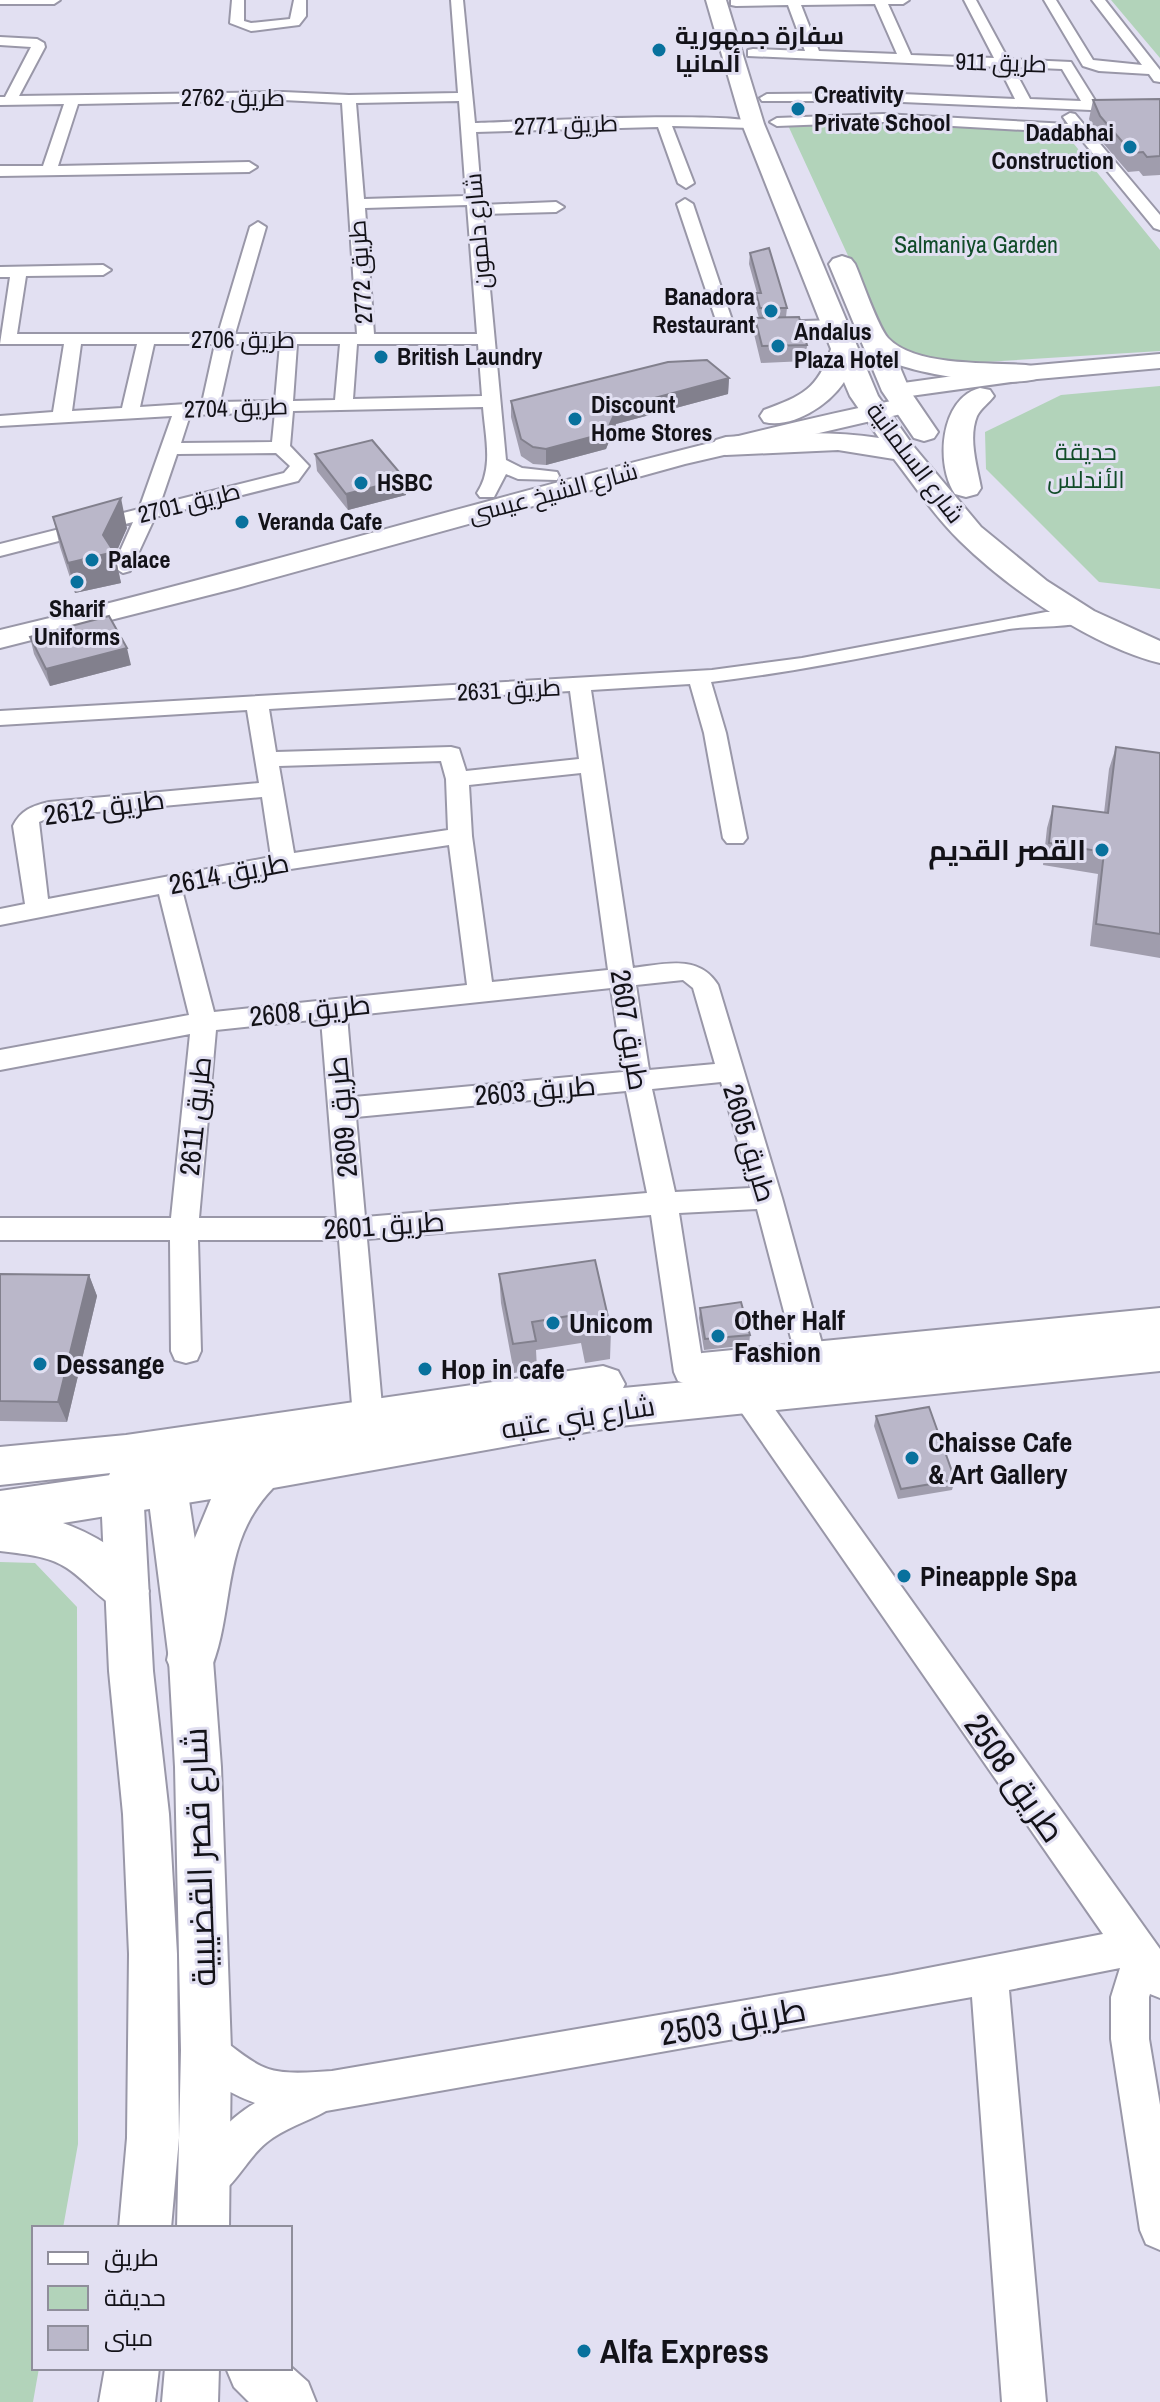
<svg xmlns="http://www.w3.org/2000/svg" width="1160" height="2402" font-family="'Archivo Narrow',Cairo,sans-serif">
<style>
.green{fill:#b2d3ba}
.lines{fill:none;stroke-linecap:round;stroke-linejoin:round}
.minor-casing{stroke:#9997a8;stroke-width:4}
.tertiary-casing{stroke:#9997a8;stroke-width:4}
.secondary-casing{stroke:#9997a8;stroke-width:4}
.primary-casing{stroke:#9997a8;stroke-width:4}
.minor{fill:#fff;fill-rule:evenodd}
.tertiary{fill:#fff;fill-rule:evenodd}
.secondary{fill:#fff;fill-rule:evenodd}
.primary{fill:#fff;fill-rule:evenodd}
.wall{fill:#a09dad}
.shaded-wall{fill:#82808d}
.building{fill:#bab7c9;stroke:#82808d;stroke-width:2}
.poi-dot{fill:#08719d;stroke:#e2e0f2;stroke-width:3}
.labels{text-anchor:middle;stroke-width:6;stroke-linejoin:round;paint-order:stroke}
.far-poi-label{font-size:24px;font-weight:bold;fill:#131218;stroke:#e2e0f2;text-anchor:start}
.far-street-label{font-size:24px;fill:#131218;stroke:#e2e0f2}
.far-park-label{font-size:24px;fill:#114c29;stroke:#e2e0f2}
.street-label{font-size:28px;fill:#131218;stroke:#e2e0f2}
.poi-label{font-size:28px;font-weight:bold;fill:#131218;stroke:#e2e0f2;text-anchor:start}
.near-street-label{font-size:34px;fill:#131218;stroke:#e2e0f2}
.near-poi-label{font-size:34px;font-weight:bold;fill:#131218;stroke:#e2e0f2;text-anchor:start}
</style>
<rect width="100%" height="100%" fill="#e2e0f2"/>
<!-- green -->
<path class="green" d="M1111,0H1160V58Z
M786,121L1061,128L1160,250V351L968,363L908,355L885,336Z
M1160,386V589L1099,582L986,469L985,432L1061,395Z
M0,1562L35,1563L77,1607L78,2144L63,2228H34V2368H39L33,2402H0Z"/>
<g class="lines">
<defs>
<path id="minor" d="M0,0H60L54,4H0Z
M232,0H244V21L251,23L290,19L294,0H306V16L299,25L251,31L230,23Z
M451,0H463L475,123C514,122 742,110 760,124L753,128L672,126L694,183L686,188L678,183L658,127L476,132L482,205L556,202L564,207L556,212L483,214L506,460L522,468L557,472L559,476L557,480L518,479L506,474L494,497H480L477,493C494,468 485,436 483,407L293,411L290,446L309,466L298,481L155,517L130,571L123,573L113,567L133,522L0,556V544L139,509L172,416L0,426V416L53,412L64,344H0L10,277H0V267L103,265L111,270L103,275L26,276L17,334H218L250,227L258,222L266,227L235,334H357L342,103L283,100L78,104L58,166L249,162L257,167L249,172L0,176V166H43L64,104L0,105V97H5L31,47L0,45V37L37,39L44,43L45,47L19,96L283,92L349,95L458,93ZM459,101L466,196L364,199L356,103ZM467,205L477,334H374L365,208ZM81,344H137L122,408L72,411ZM154,344H215L202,403L140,407ZM233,344H280L275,401L220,402ZM297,344H340L335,400L293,401ZM357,344H478L482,396L353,399ZM275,412L272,442L181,443L190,415ZM276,453L290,466L284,473L160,504L177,454Z
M731,0H909L903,4H888L911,55L994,58L964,0H976L1008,59L1071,62L1096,102L1160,105V113L879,101H762L760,98L767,94L879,93L1015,99L999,67L748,56V50L753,49L805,51L788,5L736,6L731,5ZM875,4L897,54L819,51L801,5ZM1013,67L1062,69L1081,101L1030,99Z
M1044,0H1056L1093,60L1142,65L1092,0H1105L1160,70V82L1154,81L1149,74L1099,71L1083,66Z
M1070,113L1075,114L1160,215V230L1154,228L1076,133L883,122L777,126L770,122L777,118L883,114L1068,124L1063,117Z
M685,199L693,204L733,323L836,320L842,321L845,325L842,329L720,332L677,204Z
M1046,612H1082L1092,618C1084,628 1026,626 1009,629C910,648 812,670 711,682L726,733L747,838L743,843H727L723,838L704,733L690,684L591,690L633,968C664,964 699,954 718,985L782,1198L832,1380L828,1389L817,1393L806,1389L802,1380L757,1209L679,1213L704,1372L700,1381L689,1385L678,1381L674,1372L651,1215L367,1239L383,1417L379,1426L368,1430L357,1426L353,1417L339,1240H198L201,1351L197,1360L186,1363L175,1360L171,1351L170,1240H0V1218H171L190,1034L0,1070V1050L189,1015L159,894L0,925V909L25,904L13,826C21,810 32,806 49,802L259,783L247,710L0,725V711L712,670L802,658ZM570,691L579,759L466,771L459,749L451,747L276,752L269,709ZM441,761L446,779L448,830L294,853L279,766ZM581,773L608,970L492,982L472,836L469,785ZM262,797L271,857L48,899L39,822L53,816ZM449,845L467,985L214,1012L182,890L284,870ZM683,980L693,988L715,1064L649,1070L636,985ZM611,988L623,1072L354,1097L347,1016ZM321,1019L337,1218H199L216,1030ZM721,1082L751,1188L675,1192L652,1089ZM626,1091L647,1193L365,1217L356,1117Z
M740,1366L751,1370L759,1387L1160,1949V1998L1150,1994L1149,1997V2039L1160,2105V2250L1146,2244L1140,2230L1111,2039V1997L1120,1968L1009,1990L1046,2402H1002L972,1997L326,2111C307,2122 284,2128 266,2143C245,2160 235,2189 210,2199L196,2193L190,2179C203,2148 226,2120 255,2103C229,2093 198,2077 187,2050L192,2036L206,2031C226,2039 241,2056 261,2066C281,2076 310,2072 332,2071L892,1975L1103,1934L735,1403L725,1379L729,1370Z"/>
<path id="tertiary" d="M1160,354V368L1026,380L896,398L888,396L885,391L888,386L896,384L1026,366Z
M146,1447C165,1454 178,1468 187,1487L213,1660L221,1767L231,2050L229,2228H177L181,2050L175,1767L169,1660L148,1494L143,1489L153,1671L169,1814L177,1954L179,2138L171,2228H119L127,2138L129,1954L123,1814L109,1671L101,1495L117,1456Z
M290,2366L308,2382L316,2402H249L234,2387L226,2368H290Z
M105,2368H159L155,2402H99Z
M165,2368H219L218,2402H162Z"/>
<path id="secondary" d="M905,398L914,401L918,406L914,411L685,464L237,588L0,648V630C303,558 600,462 905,398Z
M1160,1308V1371L620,1426L273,1488C218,1545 237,1611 208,1676L191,1683L174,1676L167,1660L187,1557L211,1499L63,1523C98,1536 133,1556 149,1591L143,1606L126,1612C102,1603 88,1582 67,1568C47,1555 22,1554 0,1551V1491L166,1467L0,1485V1447L126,1435L603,1366L618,1371L625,1384L623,1388L686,1382L680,1371L687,1358L702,1353Z"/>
<path id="primary" d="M706,0H726L764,124L878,396L914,447L981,527L1047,581L1094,611L1160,641V663C1092,646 1010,590 960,541C935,517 915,486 894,459L838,450L726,455L716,452L711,446L716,440L726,437C777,434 828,430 879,438L850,396L844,382C829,405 792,429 764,422L760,416L764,410C802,396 818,389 831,349L742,124Z
M842,256L851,259L855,264C862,280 878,327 888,338C915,367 989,362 1026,365L1036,367L1040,373L1036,379C1002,387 932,376 899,365L910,391L938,432L934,438L924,441L914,438L882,391L829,264L833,259Z
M980,388L990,390L994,396C989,403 981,408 977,416C968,438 977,466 981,488L977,494L966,497L955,494C935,465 940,398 980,388Z"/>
</defs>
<!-- minor casing -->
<use href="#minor" class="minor-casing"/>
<!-- tertiary casing -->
<use href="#tertiary" class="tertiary-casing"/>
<!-- secondary casing -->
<use href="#secondary" class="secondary-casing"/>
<!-- primary casing -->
<use href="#primary" class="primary-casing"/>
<!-- minor -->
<use href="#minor" class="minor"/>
<!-- tertiary -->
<use href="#tertiary" class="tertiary"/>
<!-- secondary -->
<use href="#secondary" class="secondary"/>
<!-- primary -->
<use href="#primary" class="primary"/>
</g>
<!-- wall -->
<path class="wall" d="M1160,99V175L1143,176L1139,171L1128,172L1096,135L1089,119L1093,100Z
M750,253L787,308L786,317L807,345L806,361L761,363L754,334L755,318H759L755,304L756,293H757L749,264Z
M729,378L728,394L616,424L606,449L546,465L533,464L521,456L511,417V401Z
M315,454L405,479L406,495L348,510L317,471Z
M53,517L127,528L115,555L121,583L75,593L60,547Z
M30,637L131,665L50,686L34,654Z
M1116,747L1160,753V958L1090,946L1098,874L1043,865L1047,828L1053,806L1104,813L1109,769Z
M595,1260L611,1330L610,1359L585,1363L581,1343L536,1350L537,1369L514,1373L501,1303L499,1274Z
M0,1274L89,1275L97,1296L67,1422L0,1421Z
M700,1308L750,1335L749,1345L704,1350L699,1318Z
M876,1416L955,1480L952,1490L898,1499L874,1426Z"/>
<!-- shaded-wall -->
<path class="shaded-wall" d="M729,378L728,394L616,424L606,449L546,465V449L617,408Z
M405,479L406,495L348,510L346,494Z
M121,498L127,528L115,555L121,583L75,593L68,563L103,535Z
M127,648L131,665L50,686L46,669Z
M89,1275L97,1296L67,1422L58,1402Z"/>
<!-- building -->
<path class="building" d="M1160,99V156L1147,157L1143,152L1132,153L1100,116L1093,100Z
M769,248L787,308H760L756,293H761L750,253Z
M799,317L807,345L762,346L755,318Z
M707,360L729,378L617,408L606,433L546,449L533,447L521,439L511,401L668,362Z
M372,440L405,479L346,494L315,454Z
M121,498L103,535L114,552L68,563L53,517Z
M109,616L127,648L46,669L30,637Z
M1116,747L1160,753V934L1096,924L1104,852L1049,843L1053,806L1108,813Z
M595,1260L611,1330L585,1334L581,1314L532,1322L536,1341L513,1344L499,1274Z
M0,1274L89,1275L58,1402L0,1401Z
M741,1302L750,1335L705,1339L700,1308Z
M929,1407L955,1480L901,1489L876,1416Z"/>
<!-- markers -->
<g class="poi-dot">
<circle cx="659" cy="50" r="8"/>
<circle cx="798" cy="109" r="8"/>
<circle cx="1130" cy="147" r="8"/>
<circle cx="771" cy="311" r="8"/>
<circle cx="778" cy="346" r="8"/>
<circle cx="381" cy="357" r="8"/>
<circle cx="575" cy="419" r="8"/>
<circle cx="361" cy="483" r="8"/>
<circle cx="242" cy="522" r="8"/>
<circle cx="92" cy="560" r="8"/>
<circle cx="77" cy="582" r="8"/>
<circle cx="1102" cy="850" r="8"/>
<circle cx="553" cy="1323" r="8"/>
<circle cx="718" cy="1336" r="8"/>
<circle cx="40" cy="1364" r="8"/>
<circle cx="425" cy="1369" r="8"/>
<circle cx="912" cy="1458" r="8"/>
<circle cx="904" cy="1576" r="8"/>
<circle cx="584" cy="2351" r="8"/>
</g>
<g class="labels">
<!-- far-poi labels -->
<g class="far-poi-label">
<text x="675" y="44">سفارة جمهورية<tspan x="675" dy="28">ألمانيا</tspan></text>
<text x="814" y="103">Creativity<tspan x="814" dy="28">Private School</tspan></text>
<text x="1114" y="141" text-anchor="end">Dadabhai<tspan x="1114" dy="28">Construction</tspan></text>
<text x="755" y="305" text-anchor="end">Banadora<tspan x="755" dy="28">Restaurant</tspan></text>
<text x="794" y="340">Andalus<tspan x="794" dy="28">Plaza Hotel</tspan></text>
<text x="397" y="365">British Laundry</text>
<text x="591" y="413">Discount<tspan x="591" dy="28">Home Stores</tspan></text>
<text x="377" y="491">HSBC</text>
<text x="258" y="530">Veranda Cafe</text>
<text x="108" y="568">Palace</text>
<text x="77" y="617" text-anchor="middle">Sharif<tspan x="77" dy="28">Uniforms</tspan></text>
</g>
<!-- far-street labels -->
<g class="far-street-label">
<text transform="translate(1001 63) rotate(2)" y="8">طريق 911</text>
<text x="233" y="106">طريق 2762</text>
<text transform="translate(566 125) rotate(-2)" y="8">طريق 2771</text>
<text transform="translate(478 231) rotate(-95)" y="8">شارع دلمون</text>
<text transform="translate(361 272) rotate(-94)" y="8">طريق 2772</text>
<text x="243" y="348">طريق 2706</text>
<text transform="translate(236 408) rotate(-2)" y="8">طريق 2704</text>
<text transform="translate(915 463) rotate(53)" y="8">شارع السلمانية</text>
<text transform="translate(553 493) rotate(-15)" y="8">شارع الشيخ عيسى</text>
<text transform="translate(189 503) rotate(-14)" y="8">طريق 2701</text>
<text transform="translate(509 690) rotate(-3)" y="8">طريق 2631</text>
</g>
<!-- far-park labels -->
<g class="far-park-label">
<text x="976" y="253">Salmaniya Garden</text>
<text x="1086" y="460">حديقة<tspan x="1086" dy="28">الأندلس</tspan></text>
</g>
<!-- street labels -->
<g class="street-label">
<text transform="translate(104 807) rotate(-8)" y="10">طريق 2612</text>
<text transform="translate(229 873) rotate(-11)" y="10">طريق 2614</text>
<text transform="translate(310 1010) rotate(-6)" y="10">طريق 2608</text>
<text transform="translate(630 1030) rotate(81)" y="10">طريق 2607</text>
<text transform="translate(535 1090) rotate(-5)" y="10">طريق 2603</text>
<text transform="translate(195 1116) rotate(-84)" y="10">طريق 2611</text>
<text transform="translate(342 1117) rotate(-95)" y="10">طريق 2609</text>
<text transform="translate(750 1143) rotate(73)" y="10">طريق 2605</text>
<text transform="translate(384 1225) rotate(-4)" y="10">طريق 2601</text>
<text transform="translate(578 1417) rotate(-9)" y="10">شارع بني عتبه</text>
</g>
<!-- poi labels -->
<g class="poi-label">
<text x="1086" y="860" text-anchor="end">القصر القديم</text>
<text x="734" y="1330">Other Half<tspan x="734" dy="32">Fashion</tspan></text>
<text x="569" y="1333">Unicom</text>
<text x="56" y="1374">Dessange</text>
<text x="441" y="1379">Hop in cafe</text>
<text x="928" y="1452">Chaisse Cafe<tspan x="928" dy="32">&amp; Art Gallery</tspan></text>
<text x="920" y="1586">Pineapple Spa</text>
</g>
<!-- near-street labels -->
<g class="near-street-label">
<text transform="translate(1015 1778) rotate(55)" y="12">طريق 2508</text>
<text transform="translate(199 1857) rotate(-92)" y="12">شارع قصر القضيبية</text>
<text transform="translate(733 2021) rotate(-10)" y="12">طريق 2503</text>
</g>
<!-- near-poi labels -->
<g class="near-poi-label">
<text x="600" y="2363">Alfa Express</text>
</g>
</g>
<!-- legend -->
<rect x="32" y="2226" width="260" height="144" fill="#e2e0f2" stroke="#8f8e9b" stroke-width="2"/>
<rect x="48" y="2252" width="40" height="12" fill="#ffffff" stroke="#8f8e9b" stroke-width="2"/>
<text x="104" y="2266" font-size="24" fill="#131218">طريق</text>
<rect x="48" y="2286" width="40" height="24" fill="#b2d3ba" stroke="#8f8e9b" stroke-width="2"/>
<text x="104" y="2306" font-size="24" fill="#131218">حديقة</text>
<rect x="48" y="2326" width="40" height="24" fill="#bab7c9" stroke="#8f8e9b" stroke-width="2"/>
<text x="104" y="2346" font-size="24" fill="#131218">مبنى</text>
</svg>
